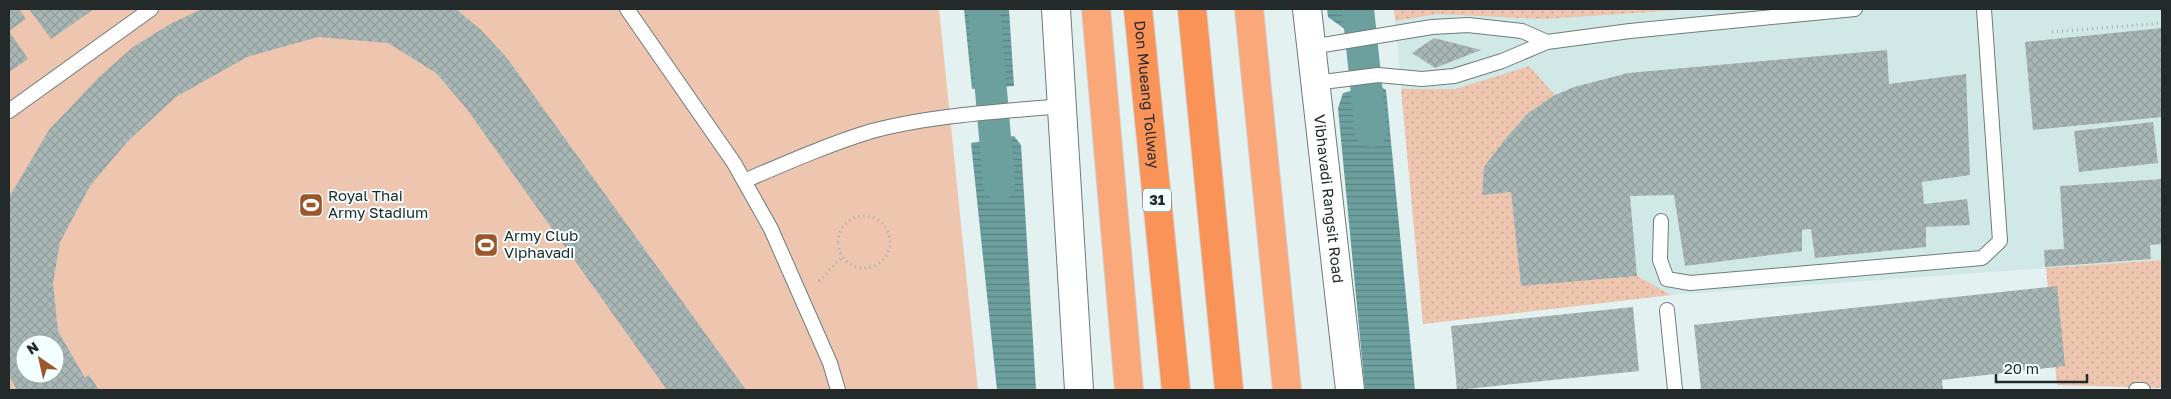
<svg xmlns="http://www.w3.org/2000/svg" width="2171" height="399" font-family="'Golos Text',sans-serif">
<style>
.built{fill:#d0e9e7}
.grass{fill:url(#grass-dots)}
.park{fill:#eec5af;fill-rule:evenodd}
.water{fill:url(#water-rules)}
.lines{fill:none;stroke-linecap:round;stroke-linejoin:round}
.canal{stroke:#6ca09e;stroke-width:32}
.building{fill:url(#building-cross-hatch);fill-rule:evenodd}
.service-casing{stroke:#6e7c7b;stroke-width:16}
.secondary-casing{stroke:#6e7c7b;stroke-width:30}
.trunk-casing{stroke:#cfd0d0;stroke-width:30}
.motorway-casing{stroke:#cfd0d0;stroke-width:30}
.path{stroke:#a1adac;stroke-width:3;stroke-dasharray:1 4;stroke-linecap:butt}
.service{stroke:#fff;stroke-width:14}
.secondary{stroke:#fff;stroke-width:28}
.trunk{stroke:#faa87a;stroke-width:28}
.motorway{stroke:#f99358;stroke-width:28}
.labels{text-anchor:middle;stroke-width:4;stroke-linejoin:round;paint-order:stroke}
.shield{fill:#f3fffe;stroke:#626969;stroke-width:1}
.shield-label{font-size:14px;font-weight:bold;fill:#242929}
.street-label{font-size:15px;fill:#242929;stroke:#f3fffe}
.poi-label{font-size:15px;fill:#242929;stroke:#f3fffe;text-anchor:start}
</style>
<defs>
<pattern id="grass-dots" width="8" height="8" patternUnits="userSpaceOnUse" patternTransform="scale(1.25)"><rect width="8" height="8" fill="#eec5af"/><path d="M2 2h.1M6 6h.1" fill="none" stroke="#cca997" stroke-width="1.8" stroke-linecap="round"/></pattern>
<pattern id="water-rules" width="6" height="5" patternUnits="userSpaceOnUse" patternTransform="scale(1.25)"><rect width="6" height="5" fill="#6ca09e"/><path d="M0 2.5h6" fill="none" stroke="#598281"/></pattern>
<pattern id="building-cross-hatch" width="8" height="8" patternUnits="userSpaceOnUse" patternTransform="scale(1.25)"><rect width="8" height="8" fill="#a8b7b6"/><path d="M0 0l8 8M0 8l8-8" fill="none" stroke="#909d9c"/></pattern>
</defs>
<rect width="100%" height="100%" fill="#e3f2f1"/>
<!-- built -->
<path class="built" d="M1394,9H2162V260L1642,297L1423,324Z"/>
<!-- grass -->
<path class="grass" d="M1394,9H1696L1544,19L1438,14L1395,21Z
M1529,66L1555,95L1528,113L1506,138L1484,167L1482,195L1511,192L1521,285L1637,276L1671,295L1423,324L1401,89H1455Z
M2162,260V388L2057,385L2046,268Z"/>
<!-- park -->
<path class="park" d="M9,9H939L978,390H9ZM25,344H55V374H25Z"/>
<!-- water -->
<path class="water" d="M964,9H1009L1014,86L972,89Z
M1327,9H1353L1350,33L1328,17Z
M1376,84L1386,90L1415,390H1365L1338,108L1343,93Z
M1014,136L1021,145L1036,390H997L971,143Z"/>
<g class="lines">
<!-- canal -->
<path class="canal" d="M984,9L999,184
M1358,9L1371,131"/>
</g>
<!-- building -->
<path class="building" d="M9,9H19L26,19L9,31L28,59L9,72Z
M29,9H94L51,39Z
M202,9H456L481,30L507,58L746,390H667L466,108L436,73L388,43L318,37L247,57L176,97L128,141L90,186L60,242L53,283L58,331L85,378L89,375L99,390H17L9,376V198L11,194L49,130L99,77L133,47L170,24ZM25,344H55V374H25Z
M2162,28V117L2033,130L2025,42Z
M1434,38L1481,50L1435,68L1412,53Z
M1887,50L1889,84L1966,74L1970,175L1922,182L1924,204L1967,199L1970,225L1926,227V247L1815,258L1811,229L1802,230V251L1685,266L1674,195L1630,196L1637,276L1521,286L1511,192L1482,195L1484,167L1506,138L1528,113L1555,95L1574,87L1628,73Z
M2153,122L2158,163L2079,172L2074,131Z
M2162,179V244L2150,245L2151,259L2045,267L2044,250L2064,249L2060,186Z
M2057,286L2065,366L1942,380L1943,389L1927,390H1701L1694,325Z
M1633,307L1639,371L1457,390L1451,326Z"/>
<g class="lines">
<defs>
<path id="service" d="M627,9L734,163L771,229L830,363L838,390
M1311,47L1432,27L1468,25L1522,31L1547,42
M1315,83L1378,75L1422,79L1454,76L1502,61L1547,42L1630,31L1855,9
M9,111L151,9
M744,181C786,163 829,144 872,131C933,115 998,112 1061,106
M1661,221L1660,260L1667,279L1690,283L1982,258L2000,241L1984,9
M1667,310L1675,390
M2136,390H2143"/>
<g id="secondary">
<path d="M1056,9L1079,390"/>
<path id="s1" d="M1307,9L1350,390"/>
</g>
<path id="trunk" d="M1096,9L1129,390
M1249,9L1287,390"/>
<g id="motorway">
<path id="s2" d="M1138,9L1176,390"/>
<path d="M1192,9L1229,390"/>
</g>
</defs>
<!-- service casing -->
<use href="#service" class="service-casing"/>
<!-- secondary casing -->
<use href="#secondary" class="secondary-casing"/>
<!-- trunk casing -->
<use href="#trunk" class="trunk-casing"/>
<!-- motorway casing -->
<use href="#motorway" class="motorway-casing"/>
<!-- path -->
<path class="path" d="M2052,32L2162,23
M838 242a26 26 0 1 1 52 0a26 26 0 1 1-52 0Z
M819,281L842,257"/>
<!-- service -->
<use href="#service" class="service"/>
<!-- secondary -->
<use href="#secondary" class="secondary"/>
<!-- trunk -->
<use href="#trunk" class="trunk"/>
<!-- motorway -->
<use href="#motorway" class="motorway"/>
</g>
<!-- icons -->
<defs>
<symbol id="stadium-square" viewBox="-11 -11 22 22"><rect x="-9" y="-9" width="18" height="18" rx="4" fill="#9b562c" stroke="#f3fffe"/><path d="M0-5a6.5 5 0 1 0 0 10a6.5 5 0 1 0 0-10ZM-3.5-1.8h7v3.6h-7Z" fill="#fff"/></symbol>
</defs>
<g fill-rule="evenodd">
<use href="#stadium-square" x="297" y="191" width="28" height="28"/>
<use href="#stadium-square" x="472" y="231" width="28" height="28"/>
</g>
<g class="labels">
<!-- shield labels -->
<rect class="shield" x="1143" y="188.5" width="28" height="23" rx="4"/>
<g class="shield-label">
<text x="1157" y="205">31</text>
</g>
<!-- street labels -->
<g class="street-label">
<text dy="5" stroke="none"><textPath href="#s2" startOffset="86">Don Mueang Tollway</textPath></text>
<text dy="5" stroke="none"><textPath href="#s1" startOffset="191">Vibhavadi Rangsit Road</textPath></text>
</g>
<!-- poi labels -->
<g class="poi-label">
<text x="328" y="201">Royal Thai<tspan x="328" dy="17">Army Stadium</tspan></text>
<text x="504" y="241">Army Club<tspan x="504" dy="17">Viphavadi</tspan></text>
</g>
</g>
<!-- border -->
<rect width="2171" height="399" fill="none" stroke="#242929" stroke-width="20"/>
<!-- north arrow -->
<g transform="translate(40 359) rotate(326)"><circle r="24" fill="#f3fffe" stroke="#a0a9a9"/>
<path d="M0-4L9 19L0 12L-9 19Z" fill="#9b562c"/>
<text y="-8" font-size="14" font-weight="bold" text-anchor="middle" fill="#242929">N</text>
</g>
<!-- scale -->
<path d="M1996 374v8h91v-8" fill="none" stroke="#242929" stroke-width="2.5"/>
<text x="2004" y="374" font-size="15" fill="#242929" stroke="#f3fffe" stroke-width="4" paint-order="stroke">20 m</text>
</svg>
